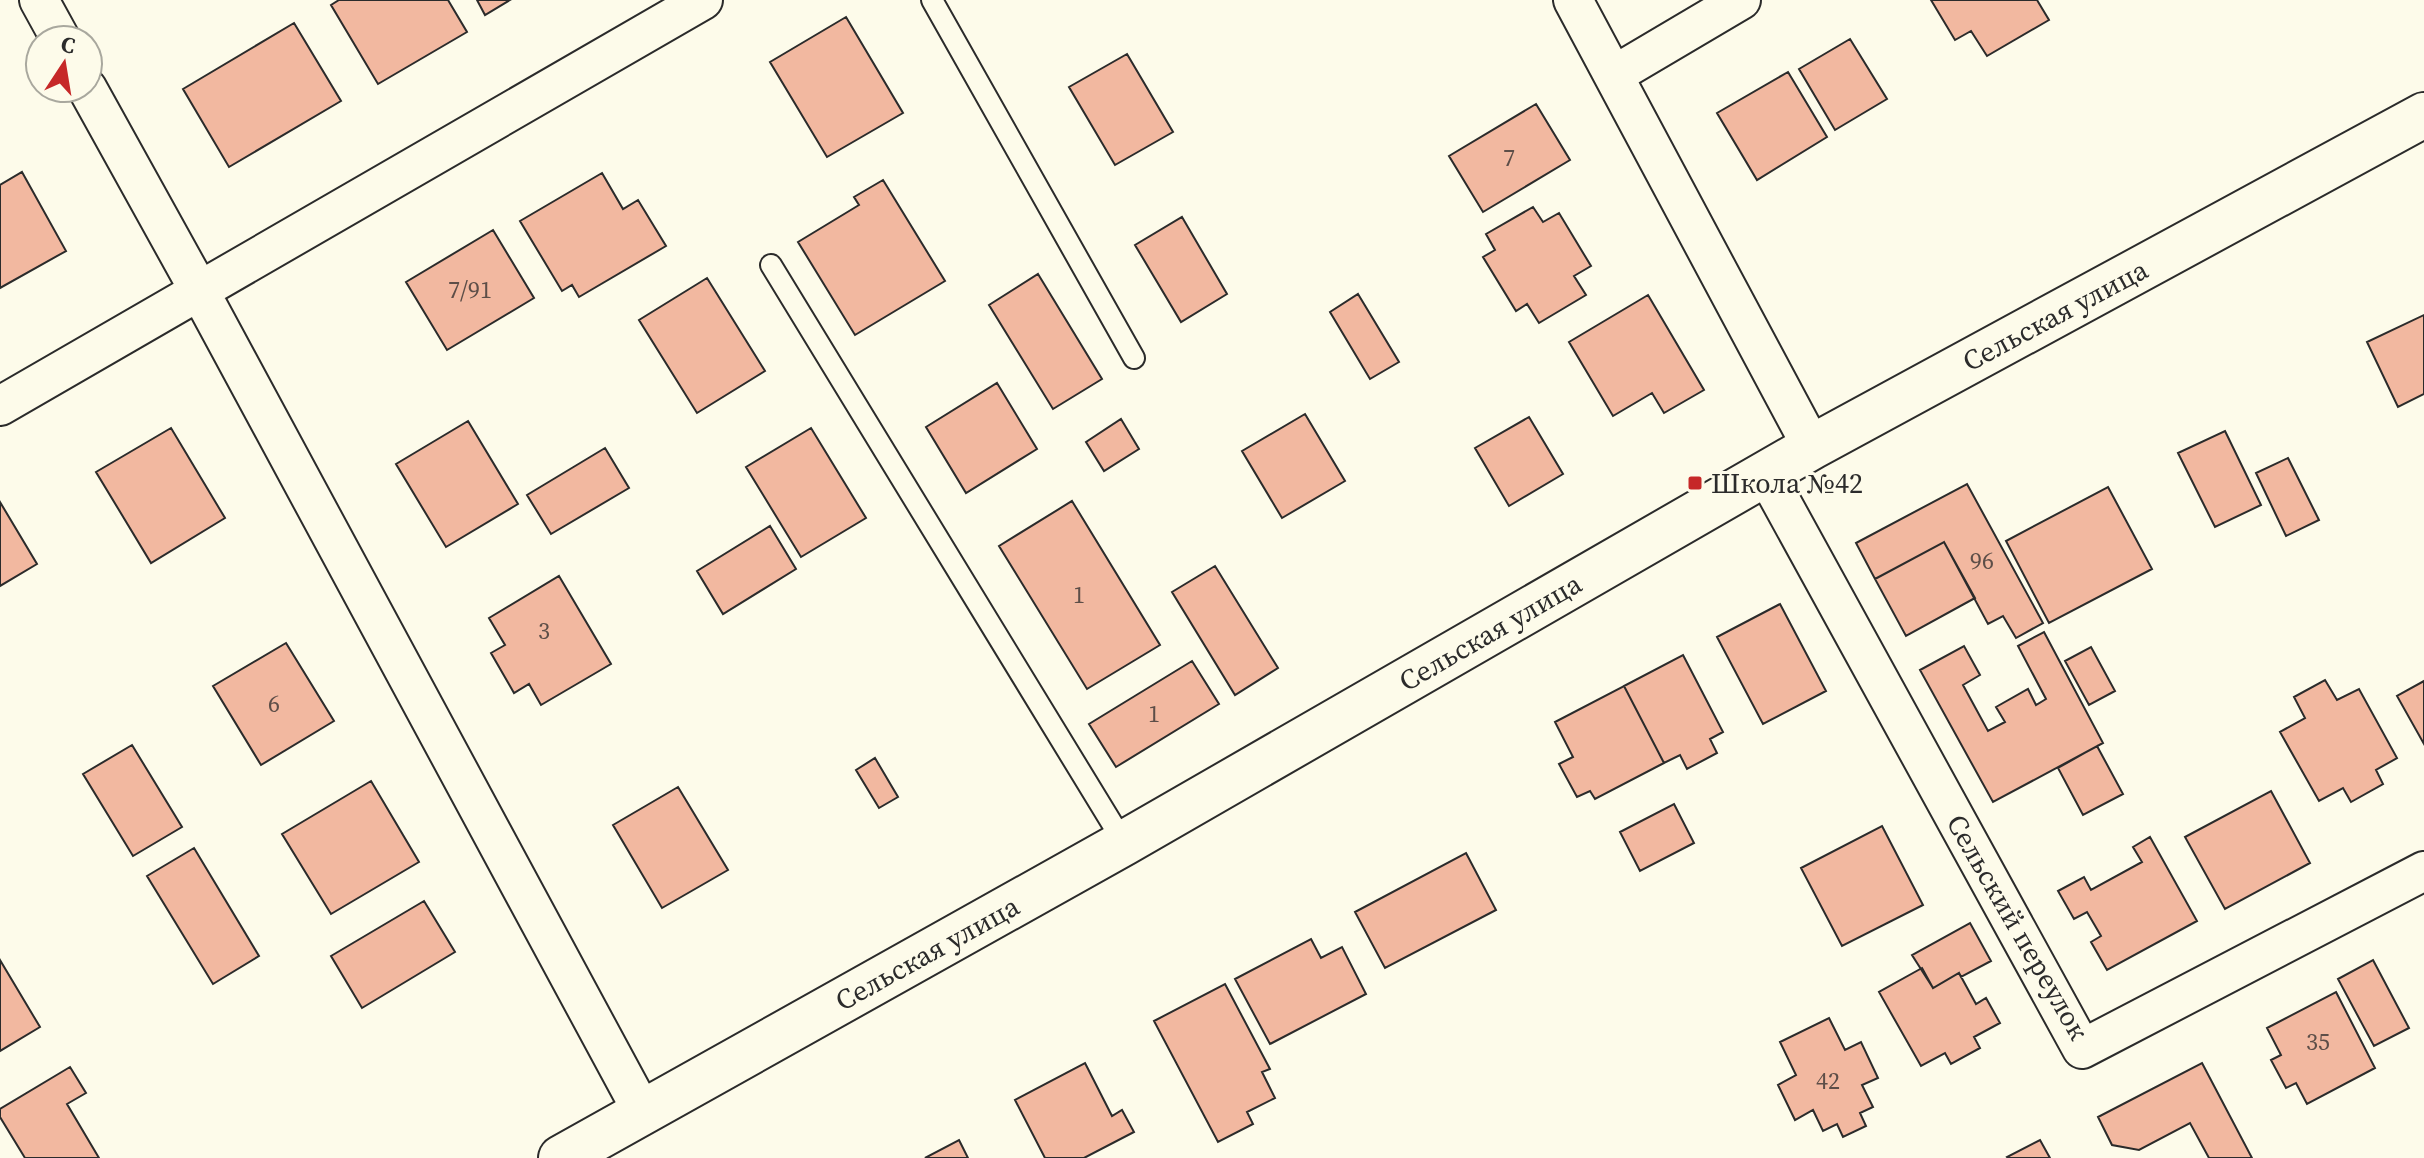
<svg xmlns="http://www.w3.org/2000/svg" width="2424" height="1158" font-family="'Source Serif 4',serif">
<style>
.building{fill:#f2b8a0;stroke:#2b2b2b;stroke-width:2}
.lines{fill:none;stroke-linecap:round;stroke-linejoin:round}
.service-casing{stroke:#2b2b2b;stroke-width:24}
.minor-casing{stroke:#2b2b2b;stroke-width:42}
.secondary-casing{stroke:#2b2b2b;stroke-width:48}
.service{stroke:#fdfbea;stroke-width:20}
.minor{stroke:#fdfbea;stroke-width:38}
.secondary{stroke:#fdfbea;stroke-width:44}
.poi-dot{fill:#c62828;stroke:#fdfbea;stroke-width:3}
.labels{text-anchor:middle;stroke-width:6;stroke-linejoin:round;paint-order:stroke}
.number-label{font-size:24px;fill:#5d4e48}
.street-label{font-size:28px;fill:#2b2b2b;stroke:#fdfbea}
.poi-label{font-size:28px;fill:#2b2b2b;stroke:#fdfbea;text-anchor:start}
</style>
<rect width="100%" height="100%" fill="#fdfbea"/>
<!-- building -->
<path class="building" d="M339,0H448L467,32L378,84L331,5Z
M477,0H510L485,15Z
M1931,0H2037L2049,20L1987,56L1971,31L1955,40Z
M846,17L903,113L827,157L770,62Z
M294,23L341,101L229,167L183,89Z
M1850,39L1887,99L1835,130L1799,69Z
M1127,54L1173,132L1115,165L1069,87Z
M1788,72L1827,137L1757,180L1717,113Z
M1536,104L1570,160L1483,212L1449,156Z
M22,172L66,251L0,288V185Z
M602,173L623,209L638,200L666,246L579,297L572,285L562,291L520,221Z
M883,180L945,281L855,335L798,242L859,205L854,197Z
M1533,207L1543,222L1559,213L1591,266L1574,276L1586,295L1539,323L1527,304L1516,311L1483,257L1495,250L1486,234Z
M1182,217L1227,294L1181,322L1135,245Z
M493,230L534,298L447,350L406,282Z
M1038,274L1102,379L1053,409L989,305Z
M707,278L765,371L697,413L639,320Z
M1358,294L1399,362L1370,379L1330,312Z
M1648,295L1704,390L1664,413L1652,393L1613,416L1569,342Z
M2424,315V394L2398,407L2367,342Z
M997,383L1037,449L966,493L926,427Z
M1305,414L1345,481L1282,518L1242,451Z
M1529,417L1563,474L1509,506L1475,448Z
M1121,419L1139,449L1104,471L1086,442Z
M468,421L518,504L446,547L396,464Z
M171,428L225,518L151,563L96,472Z
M811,428L866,518L801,557L746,467Z
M2225,431L2261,505L2215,527L2178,453Z
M605,448L629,488L551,534L527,495Z
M2288,458L2319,520L2286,536L2256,473Z
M1967,484L2043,623L2016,638L2003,616L1988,624L1944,542L1875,579L1856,543Z
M2108,487L2152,569L2049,623L2006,541Z
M1072,501L1160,645L1087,689L999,546Z
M0,502L37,564L0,586Z
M770,526L796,569L723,614L697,571Z
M1944,542L1975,598L1906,636L1875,579Z
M1215,566L1278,668L1235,695L1172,592Z
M559,576L611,664L541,705L529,684L514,693L491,653L505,645L489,618Z
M1780,604L1826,691L1763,724L1717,637Z
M2044,632L2103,743L1993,802L1920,670L1964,646L1980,675L1963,685L1988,731L2005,722L1996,707L2028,689L2036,705L2046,699L2018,646Z
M286,643L334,721L261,765L213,686Z
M2091,647L2115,691L2089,705L2065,661Z
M1683,655L1723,732L1710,739L1717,753L1687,769L1680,755L1664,763L1624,686Z
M1192,661L1219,704L1116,767L1089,724Z
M2325,680L2337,700L2359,689L2397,758L2376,770L2383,784L2351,802L2343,788L2319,801L2280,732L2305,718L2294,697Z
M2424,681V744L2397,696Z
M1624,686L1664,763L1595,799L1590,791L1577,797L1559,764L1573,757L1555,722Z
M132,745L182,827L133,856L83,774Z
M2097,746L2123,794L2083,815L2058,768Z
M875,758L898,797L879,808L856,770Z
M371,781L419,862L331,914L282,834Z
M678,787L728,870L662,908L613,825Z
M2271,791L2310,863L2225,909L2185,837Z
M1674,804L1694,843L1640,871L1620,832Z
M1882,826L1923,905L1842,946L1801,868Z
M2150,837L2197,921L2107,970L2091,942L2101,936L2087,912L2074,919L2058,891L2084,877L2091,890L2142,862L2133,847Z
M194,848L259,956L213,984L147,876Z
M1466,853L1496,910L1385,968L1355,912Z
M424,901L455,952L362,1008L331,956Z
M1970,923L1991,961L1961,977L1959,973L1933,988L1912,955Z
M1311,939L1321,958L1342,947L1366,994L1270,1044L1235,979Z
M0,960L40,1027L0,1051Z
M2373,960L2409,1028L2374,1046L2338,979Z
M1922,968L1933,988L1959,973L1976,1004L1986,998L2000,1023L1974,1037L1980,1048L1951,1064L1945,1053L1921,1066L1879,992Z
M1225,984L1270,1069L1262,1072L1275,1098L1247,1112L1253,1124L1218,1142L1154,1021Z
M2336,992L2375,1068L2307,1104L2296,1083L2286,1088L2271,1060L2281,1055L2267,1028Z
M1829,1018L1845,1050L1861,1042L1878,1078L1862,1085L1873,1107L1860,1113L1866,1126L1843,1137L1837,1124L1823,1131L1813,1110L1795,1120L1778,1085L1796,1075L1780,1042Z
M1085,1063L1112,1116L1122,1110L1134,1132L1084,1158H1045L1015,1100Z
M2202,1063L2252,1158H2209L2190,1123L2139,1150L2112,1145L2098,1117Z
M70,1067L86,1093L67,1104L99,1158H25L0,1117V1109Z
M959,1140L968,1158H925Z
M2040,1140L2050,1158H2008L2007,1157Z"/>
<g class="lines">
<defs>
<path id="service" d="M932,0L1134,358
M771,265L1124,843"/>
<path id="minor" d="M39,0L61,40
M1573,0L1812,447
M1614,75L1741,0
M87,88L200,292L642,1111
M0,406L703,0
M1766,474L2082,1049L2424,871"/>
<path id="secondary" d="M561,1158L1124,843L1812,447L2424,115"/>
</defs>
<!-- service casing -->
<use href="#service" class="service-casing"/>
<!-- minor casing -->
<use href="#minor" class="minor-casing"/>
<!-- secondary casing -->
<use href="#secondary" class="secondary-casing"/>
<!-- service -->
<use href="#service" class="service"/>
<!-- minor -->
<use href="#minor" class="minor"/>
<!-- secondary -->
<use href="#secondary" class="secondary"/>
</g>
<!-- markers -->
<rect class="poi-dot" x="1687" y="475" width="16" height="16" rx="4"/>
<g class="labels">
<!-- number labels -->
<g class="number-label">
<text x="1509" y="166">7</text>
<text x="470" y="298">7/91</text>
<text x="1982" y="569">96</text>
<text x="1079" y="603">1</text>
<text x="544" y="639">3</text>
<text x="274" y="712">6</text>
<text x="1154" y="722">1</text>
<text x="2318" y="1050">35</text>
<text x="1828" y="1089">42</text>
</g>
<!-- street labels -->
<g class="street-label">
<text transform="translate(2055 315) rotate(-28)" y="10">Сельская улица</text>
<text transform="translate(1490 632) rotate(-30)" y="10">Сельская улица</text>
<text transform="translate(2018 927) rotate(60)" y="10">Сельский переулок</text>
<text transform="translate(927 953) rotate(-29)" y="10">Сельская улица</text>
</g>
<!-- poi labels -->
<g class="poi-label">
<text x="1711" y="493">Школа №42</text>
</g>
</g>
<!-- north arrow -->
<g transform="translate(64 64) rotate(12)"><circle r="38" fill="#fdfbea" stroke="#a9a89e" stroke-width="2"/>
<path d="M0-6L14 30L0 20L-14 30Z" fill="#c62828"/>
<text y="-12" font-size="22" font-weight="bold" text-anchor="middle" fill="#2b2b2b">С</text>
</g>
</svg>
